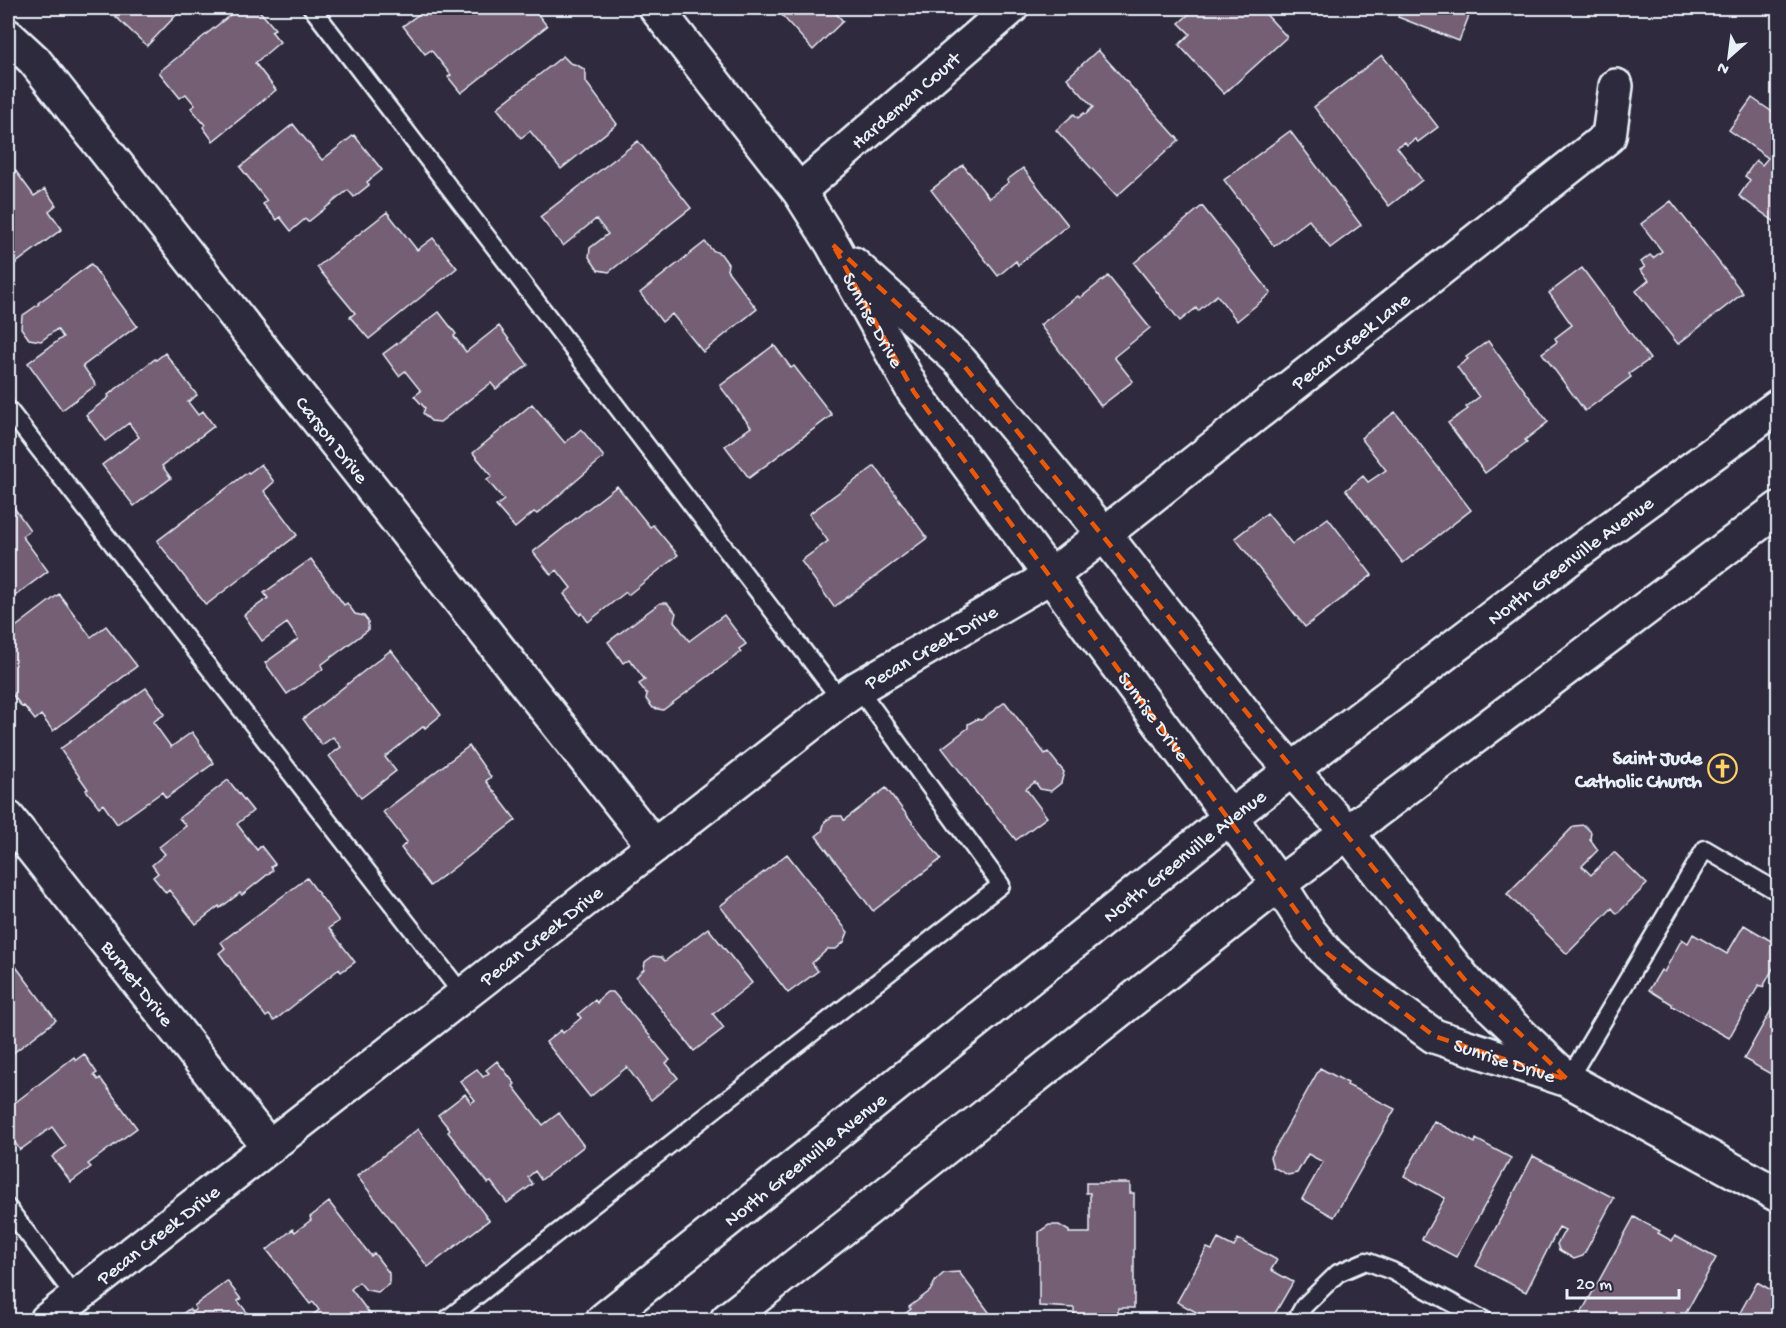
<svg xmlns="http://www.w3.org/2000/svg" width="1786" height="1328" font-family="'Gochi Hand',sans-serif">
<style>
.building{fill:#745e74;stroke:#e8f1f8;stroke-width:1.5}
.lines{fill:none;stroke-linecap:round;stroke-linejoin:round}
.service-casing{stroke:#e8f1f8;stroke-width:21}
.minor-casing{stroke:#e8f1f8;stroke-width:38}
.secondary-casing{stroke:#e8f1f8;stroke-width:38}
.service{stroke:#2f2a3d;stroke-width:16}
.minor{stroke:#2f2a3d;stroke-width:33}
.secondary{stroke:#2f2a3d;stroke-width:33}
.marked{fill:none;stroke:#e8590c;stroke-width:4.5;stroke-dasharray:12 8;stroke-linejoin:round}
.labels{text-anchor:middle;stroke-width:6;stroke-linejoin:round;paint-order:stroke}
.street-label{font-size:20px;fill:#e8f1f8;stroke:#2f2a3d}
.poi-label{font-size:20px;font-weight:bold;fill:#e8f1f8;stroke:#2f2a3d;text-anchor:end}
</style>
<rect width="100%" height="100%" fill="#2f2a3d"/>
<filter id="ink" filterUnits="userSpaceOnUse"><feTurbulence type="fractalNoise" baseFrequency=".0167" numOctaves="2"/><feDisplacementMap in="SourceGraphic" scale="12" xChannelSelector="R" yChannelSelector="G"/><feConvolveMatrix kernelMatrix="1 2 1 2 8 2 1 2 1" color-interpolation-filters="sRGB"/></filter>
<g filter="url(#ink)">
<!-- building -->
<path class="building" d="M114,8H183L147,46L115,16L119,12Z
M239,8H257L275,29L271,31L280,42L255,63L276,90L213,141L203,127L205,125L191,108L195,105L186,94L180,98L159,72Z
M427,8H533L547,26L461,93L448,77L451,75L431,50L425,54L403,26Z
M778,8H831L843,21L813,50L779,12L780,10Z
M1196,8H1260L1287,37L1224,94L1179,45L1190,34L1179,23Z
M1402,8H1472L1459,41L1398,17Z
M1098,50L1179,140L1117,196L1056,130L1074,114L1078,118L1084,113L1086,114L1093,107L1067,78Z
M1382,55L1438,127L1418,142L1415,139L1407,145L1405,142L1397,147L1422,180L1389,206L1314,107Z
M563,56L570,63L577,65L584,69L586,74V82L617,124L561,169L530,131L521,138L497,108Z
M1752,98L1778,116V224L1739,196L1750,180L1745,176L1756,160L1762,165L1768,158L1729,130Z
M293,124L322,160L354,135L382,170L367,182L369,185L354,197L348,190L308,222L305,219L291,231L280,217L277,220L263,204L267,201L240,167Z
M1290,131L1361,225L1330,248L1309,220L1274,246L1224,180Z
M638,141L691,208L609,272L598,270L589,257L590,248L608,234L596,219L563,246L540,217Z
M963,165L989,198L1009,182L1007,180L1023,168L1068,225L1018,265L1016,261L998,276L931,190Z
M12,166L34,196L45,189L56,205L49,211L62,229L8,269V169Z
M1671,201L1743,293L1678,344L1636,291L1649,280L1640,270L1645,267L1641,262L1650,255L1653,258L1662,251L1641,224Z
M1202,206L1271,293L1237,321L1217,295L1198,311L1196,308L1180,321L1134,263Z
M387,212L417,250L433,238L457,268L369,339L350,317L355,313L317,267Z
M705,242L712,250L721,254L728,264L727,270L757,309L703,352L672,314L662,322L640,293Z
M91,264L137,326L83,366L96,385L62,410L28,363L63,337L57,329L41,341L29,339L21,328L22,316L39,304L38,303Z
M1582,268L1650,359L1629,374L1631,377L1585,411L1542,353L1557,342L1555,338L1572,325L1549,293Z
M8,274L16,286L8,292Z
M1108,276L1150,328L1114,357L1133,381L1101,406L1040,325L1078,296L1080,298Z
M439,312L456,334L454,336L466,352L499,326L528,365L496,389L491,383L440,422L431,421L423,413L425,408L414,396L421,391L405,371L399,376L383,354Z
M1488,341L1548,422L1525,440L1527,442L1485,473L1448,423L1468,409L1466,407L1479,397L1457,367L1468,359L1466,357Z
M774,345L791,368L794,366L832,415L749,478L725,446L751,427L720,386Z
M165,353L197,395L188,402L198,415L203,411L214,426L162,466L171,478L134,506L102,465L139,437L129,423L105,441L86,415L109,397L108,395L155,359L156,360Z
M532,404L565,443L581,429L604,457L537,514L534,512L515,528L496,506L504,500L487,480L492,476L473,453Z
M1395,412L1471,510L1403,563L1346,490L1363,476L1368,482L1386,470L1361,438Z
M261,464L274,482L264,491L297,535L206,605L157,541L248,472L249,473Z
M875,466L927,538L834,607L801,561L828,541L809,514Z
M617,486L650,527L653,525L678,555L628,595L626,592L588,622L582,613L580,615L564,594L571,588L557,570L551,575L533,552Z
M8,499L30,530L22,536L48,571L8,601Z
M1267,513L1292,544L1328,518L1372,575L1305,627L1235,538Z
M311,559L344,605L347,603L355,614L364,616L368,621V630L321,665L323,669L287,694L265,663L298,639L287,623L262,641L244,615L268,598L264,593Z
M59,594L91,637L106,626L137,666L53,731L41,715L35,720L24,706L22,707L8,689L10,688L8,685V637L15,631L13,629Z
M660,603H667L676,613L674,621L689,641L724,615L746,644L739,649L741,652L663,710L653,708L646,699L647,694L639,684L645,680L629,659L623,663L608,642Z
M391,650L441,715L425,728L424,726L385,757L396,771L361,798L329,756L341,747L333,737L322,745L303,719Z
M146,688L165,714L153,722L171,747L192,732L214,763L166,798L162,792L117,824L103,804L99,807L86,790L88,789L60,749Z
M1005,702L1045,754L1048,752L1064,772L1061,783L1051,791L1040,789L1035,782L1026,789L1047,817L1016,840L986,803L985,804L942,748L968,728V724L977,719L981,720Z
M469,746L491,777L486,781L516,820L430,886L401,848L407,842L383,812Z
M228,780L253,811L237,824L257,850L261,846L275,864L271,867L273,870L242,895L240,893L220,908L219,906L196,924L169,890L166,893L153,877L158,873L152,865L165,854L159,847L186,826L179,818Z
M886,788L941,859L873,911L816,836L822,831L825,821L833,816H842L844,820Z
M1584,825L1591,832L1590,839L1598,850L1582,866L1591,875L1614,852L1647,884L1617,914L1612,908L1567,954L1507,894L1574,826Z
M787,854L848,932L844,942L836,949H828L812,963L818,971L788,993L720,906Z
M307,878L339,921L329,928L355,962L341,972L339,969L274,1021L269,1015L266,1017L219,953L225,948L221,942Z
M1744,925L1778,945V959L1763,987L1759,985L1729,1038L1672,1006V1004L1649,990L1661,970L1664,972L1682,939L1688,943L1693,934L1727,954Z
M708,928L752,983L713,1014L724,1028L694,1051L636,977L644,969L645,962L653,956L661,957L665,961Z
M8,956L56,1020L8,1057Z
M607,992H613L670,1060L666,1063L678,1078L651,1100L627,1067L590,1097L546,1042L561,1030L563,1033L581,1018L578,1014L595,1000L597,1003L600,998Z
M1778,998V1078L1744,1059Z
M84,1054L97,1073L94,1075L98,1080L100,1078L137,1128L88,1164L91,1167L71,1182L52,1157L66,1146L52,1127L20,1150L8,1133V1108L74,1057L76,1060Z
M497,1061L515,1084L513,1086L543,1125L559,1113L584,1146L541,1180L535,1171L528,1177L533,1184L507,1203L491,1182L488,1183L448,1132L450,1130L438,1115L465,1094L471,1103L475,1100L460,1081L477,1069L483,1077L489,1073L486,1070Z
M1320,1068L1348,1083L1347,1085L1395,1109L1334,1217L1302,1199L1323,1162L1308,1154L1297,1173L1288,1175L1273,1167L1270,1157Z
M1434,1121L1475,1143L1476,1139L1511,1158L1456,1257L1422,1239L1445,1198L1404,1176Z
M418,1129L489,1220L428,1267L357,1176Z
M1533,1156L1614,1198L1583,1256L1574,1259L1559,1250L1557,1244L1565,1230L1559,1227L1526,1292L1476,1266Z
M1086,1183H1130V1193H1134V1308H1118V1314L1074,1315V1308L1039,1306V1232L1049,1225H1059L1069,1231V1233H1090V1193H1086Z
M329,1202L371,1256L374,1253L389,1273V1284L378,1292L366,1290L359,1282L351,1289L373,1318L369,1320H306L319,1310L313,1302L310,1304L267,1250L293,1229L295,1232L311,1220L310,1217Z
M1634,1217L1660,1231L1658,1233L1672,1241L1675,1236L1716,1258L1682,1320H1630L1616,1312L1611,1320H1582L1580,1315Z
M1218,1239L1234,1247L1238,1239L1277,1260L1271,1270L1293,1282L1273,1317L1277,1319L1276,1320H1203L1198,1317L1200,1314L1177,1302L1207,1248L1212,1250Z
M959,1272L995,1320H897L911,1309L909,1307L930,1291L936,1280L944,1273Z
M227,1281L241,1299L238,1301L253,1320H174L189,1309L192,1312L196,1309L194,1306Z
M1757,1282L1778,1294V1320H1729L1732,1315L1737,1318Z"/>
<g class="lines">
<defs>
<path id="service" d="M312,8L841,700
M8,409L463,995
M1568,1080L1705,849L1778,892
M8,1208L76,1298
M446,1320L1001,885L858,688
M1296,1320L1304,1306L1338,1273L1366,1261L1392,1271L1484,1320"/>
<g id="minor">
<path id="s1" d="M656,8L799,191L833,245L914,392L1203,781L1279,884L1309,931L1328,954L1362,984L1434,1036L1568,1080L1778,1195"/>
<path id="s2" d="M8,36L34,60L654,846"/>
<path id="s3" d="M799,191L1011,8"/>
<path d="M853,264L960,361L1104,534L1262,736L1347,832L1381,876L1469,985L1562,1074"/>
<path id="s4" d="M8,818L269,1147"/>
<path id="s5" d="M47,1320L841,700L858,688L1051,576L1104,534L1609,136L1616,86"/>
</g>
<g id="secondary">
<path id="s6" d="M603,1320L1229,818L1582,549L1778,406"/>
<path d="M727,1320L1279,884L1778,509"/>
</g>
</defs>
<!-- service casing -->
<use href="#service" class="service-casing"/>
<!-- minor casing -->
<use href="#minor" class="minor-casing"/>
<!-- secondary casing -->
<use href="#secondary" class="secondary-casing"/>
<!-- service -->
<use href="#service" class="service"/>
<!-- minor -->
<use href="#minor" class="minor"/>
<!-- secondary -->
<use href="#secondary" class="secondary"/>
</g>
</g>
<!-- marked area -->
<path class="marked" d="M833,245L960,361L1469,985L1568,1080L1434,1036L1328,954L914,392Z"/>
<!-- icons -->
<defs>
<symbol id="church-ring" viewBox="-11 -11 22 22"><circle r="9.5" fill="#2f2a3d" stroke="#ffd166" stroke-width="1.5"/><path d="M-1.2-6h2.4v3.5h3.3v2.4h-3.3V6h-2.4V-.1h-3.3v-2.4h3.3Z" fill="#ffd166"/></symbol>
</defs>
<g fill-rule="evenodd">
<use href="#church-ring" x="1706" y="752" width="33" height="33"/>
</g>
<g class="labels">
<!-- street labels -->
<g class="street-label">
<text dy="7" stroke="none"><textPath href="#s3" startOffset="140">Hardeman Court</textPath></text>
<text dy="7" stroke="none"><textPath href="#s1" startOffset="381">Sunrise Drive</textPath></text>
<text dy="7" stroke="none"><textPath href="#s5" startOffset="1632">Pecan Creek Lane</textPath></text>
<text dy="7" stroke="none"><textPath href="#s2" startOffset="518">Carson Drive</textPath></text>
<text dy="7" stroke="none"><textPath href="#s6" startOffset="1230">North Greenville Avenue</textPath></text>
<text dy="7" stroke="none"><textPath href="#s5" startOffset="1112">Pecan Creek Drive</textPath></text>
<text dy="7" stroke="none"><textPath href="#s1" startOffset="867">Sunrise Drive</textPath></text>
<text dy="7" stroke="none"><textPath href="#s6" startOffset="744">North Greenville Avenue</textPath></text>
<text dy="7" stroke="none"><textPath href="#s5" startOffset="626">Pecan Creek Drive</textPath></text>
<text dy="7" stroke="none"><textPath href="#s4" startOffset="210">Burnet Drive</textPath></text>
<text dy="7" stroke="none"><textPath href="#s1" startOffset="1371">Sunrise Drive</textPath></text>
<text dy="7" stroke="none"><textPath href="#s6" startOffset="258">North Greenville Avenue</textPath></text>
<text dy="7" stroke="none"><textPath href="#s5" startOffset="140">Pecan Creek Drive</textPath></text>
</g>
<!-- poi labels -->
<g class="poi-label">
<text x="1702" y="764">Saint Jude<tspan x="1702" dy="23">Catholic Church</tspan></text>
</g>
</g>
<!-- margin -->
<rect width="1786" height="1328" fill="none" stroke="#2f2a3d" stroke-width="30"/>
<rect x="15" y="15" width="1756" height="1298" fill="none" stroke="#e8f1f8" stroke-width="2" filter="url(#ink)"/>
<!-- north arrow -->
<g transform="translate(1729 57) rotate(208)" stroke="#2f2a3d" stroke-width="4.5" paint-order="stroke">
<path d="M0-4.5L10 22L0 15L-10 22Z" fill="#e8f1f8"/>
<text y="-9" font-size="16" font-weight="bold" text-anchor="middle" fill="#e8f1f8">N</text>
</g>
<!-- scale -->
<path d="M1567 1289v9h112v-9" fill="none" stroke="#e8f1f8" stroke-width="3"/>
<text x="1576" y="1289" font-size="18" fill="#e8f1f8" stroke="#2f2a3d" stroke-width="4.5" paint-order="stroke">20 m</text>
</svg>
